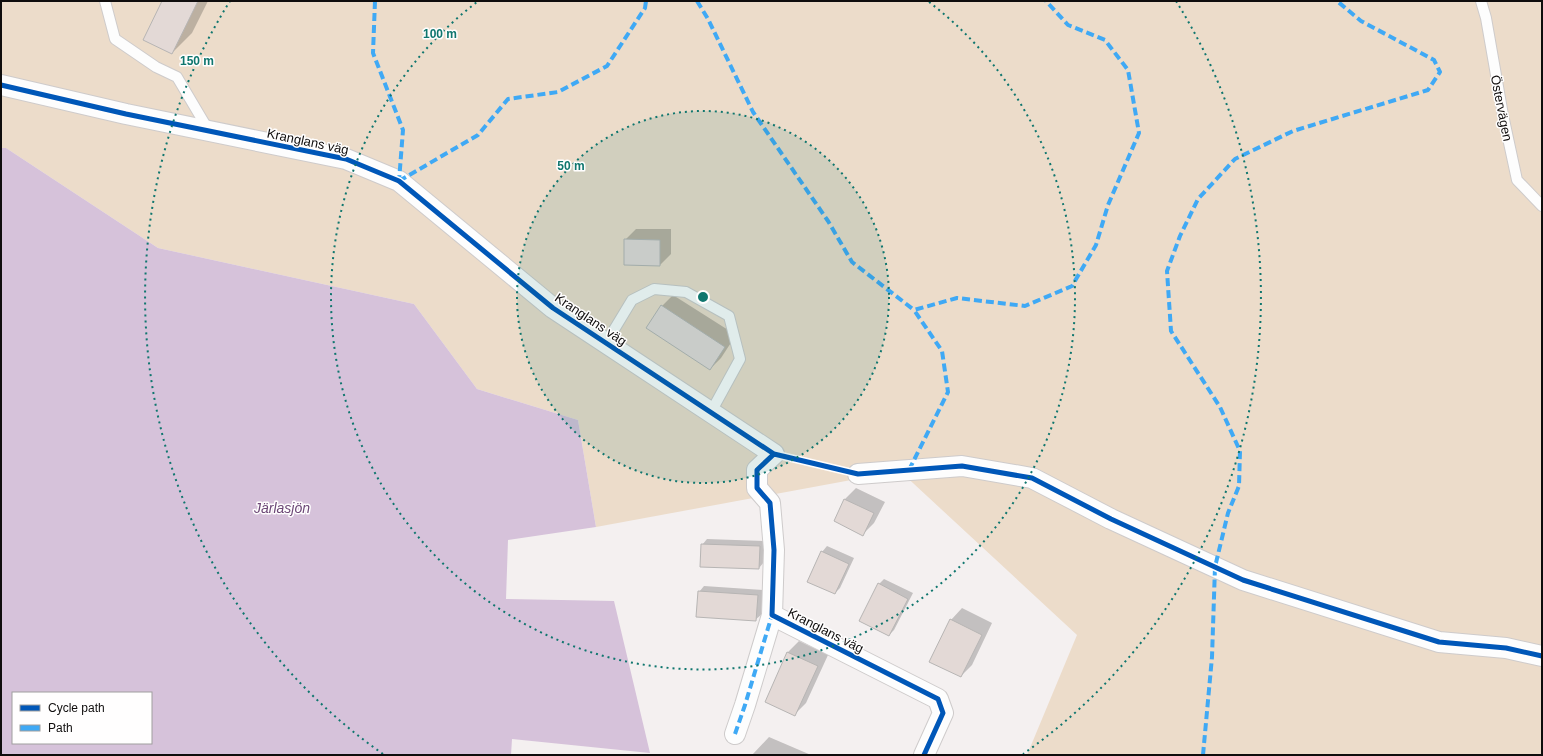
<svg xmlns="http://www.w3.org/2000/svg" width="1543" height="756" font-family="Helvetica,sans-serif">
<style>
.green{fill:#ecdcca}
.water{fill:#d6c2da;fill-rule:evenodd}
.shadow{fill:#0003}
.building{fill:#e3d9d6;stroke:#b7b5b4}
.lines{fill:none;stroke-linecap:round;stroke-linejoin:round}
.lane-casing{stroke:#cecbcb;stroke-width:12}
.street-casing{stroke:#cecbcb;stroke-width:22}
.lane{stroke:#fdfdfd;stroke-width:10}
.street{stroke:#fdfdfd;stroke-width:20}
.quiet{stroke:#3fa9f5;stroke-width:4;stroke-dasharray:8 4;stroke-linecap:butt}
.cycleway-casing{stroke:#fffefe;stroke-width:8}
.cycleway{stroke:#0057b8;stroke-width:5}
.ring{fill:none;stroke:#0f766e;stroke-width:2;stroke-dasharray:2 4}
.labels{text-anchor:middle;stroke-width:3;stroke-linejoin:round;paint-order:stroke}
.street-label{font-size:13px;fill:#0f0d0d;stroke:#fffefe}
.water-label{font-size:14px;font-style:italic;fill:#6c4776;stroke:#fffefe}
.centre{fill:#0f766e;stroke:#fffefe;stroke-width:2}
.ring-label{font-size:12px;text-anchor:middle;font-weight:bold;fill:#0f766e;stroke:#fffefe;stroke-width:3;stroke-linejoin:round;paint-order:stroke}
</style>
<rect width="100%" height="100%" fill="#f4f0f0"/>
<!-- green -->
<path class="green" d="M1,1H1542V755H1027L1077,635L900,471L596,527L578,420L477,389L414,304L158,248L6,148H1Z"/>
<!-- water -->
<path class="water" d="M1,148H6L158,248L414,304L477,389L578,420L596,527L508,540L506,599L614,601L650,753L512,739L511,755H1ZM13,693H151V743H13Z"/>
<!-- shadow -->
<path class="shadow" d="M163,1H208L192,33L172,53Z
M636,229H671V254L660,265L625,240Z
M673,295L736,335L721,358L710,369L648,328L662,306Z
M856,488L885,502L874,523L863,534L835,521L845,499Z
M707,539L765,541L764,562L759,568L702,545Z
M827,546L854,558L840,588L835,593L822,552Z
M884,579L913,593L894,630L889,635L879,584Z
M704,586L763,590L761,615L755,620L699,592Z
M962,608L992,623L972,665L961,676L931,661L951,620Z
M799,641L828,655L806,703L795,714L766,701L788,652Z
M769,737L811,755H752Z"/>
<!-- building -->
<path class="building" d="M162,1H198L172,54L143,40Z
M624,239L660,240V266L624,265Z
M661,305L725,347L710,370L646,328Z
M844,499L874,513L863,536L834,521Z
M701,544L760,546L759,569L700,567Z
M821,551L849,564L835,594L807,582Z
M878,583L908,599L889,636L859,621Z
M698,591L758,595L756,621L696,617Z
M950,619L982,635L961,677L929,662Z
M787,652L818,666L795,716L765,702Z"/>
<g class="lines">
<defs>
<path id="lane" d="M105,1L115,39L156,67L177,77L209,131
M1481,1L1486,18L1503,115L1517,180L1542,206
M606,343L632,300L654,289L686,292L729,316L740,359L711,412"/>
<path id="street" d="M1,85L126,114L346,159L399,181L553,308L774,454L757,470V488L770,503L774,550L772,615L938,699L943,713L924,755
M858,474L962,466L1032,478L1111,519L1243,580L1439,642L1506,648L1542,656
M735,734L745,705L772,615"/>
</defs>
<!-- lane casing -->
<use href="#lane" class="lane-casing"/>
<!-- street casing -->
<use href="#street" class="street-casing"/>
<!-- lane -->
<use href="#lane" class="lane"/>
<!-- street -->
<use href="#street" class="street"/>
<!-- quiet -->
<path class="quiet" d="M375,1L373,53L403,130L399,181
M697,1L708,19L753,112L828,221L852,262L914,310
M399,181L478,135L508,99L558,92L607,66L645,8L646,1
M909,470L948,392L942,351L914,310L957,298L1025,306L1072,286L1096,245L1108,205L1139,133L1128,70L1105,40L1068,25L1046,1
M735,734L745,705L772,615
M1203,755L1212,657L1215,567L1228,513L1239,486L1240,451L1220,407L1171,331L1167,271L1180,236L1198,199L1235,159L1293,131L1428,90L1440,72L1434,60L1361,21L1337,1"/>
<defs>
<path id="cycleway" d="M1,85L126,114L346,159L399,181L553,308L774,454L858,474L962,466L1032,478L1111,519L1243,580L1439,642L1506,648L1542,656
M774,454L757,470V488L770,503L774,550L772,615L938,699L943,713L924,755"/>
</defs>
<!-- cycleway casing -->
<use href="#cycleway" class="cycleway-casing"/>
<!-- cycleway -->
<use href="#cycleway" class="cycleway"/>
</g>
<!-- distance rings -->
<circle cx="703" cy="297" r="186" fill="#0f766e" fill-opacity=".12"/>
<g class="ring">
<circle cx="703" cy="297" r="186"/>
<path d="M929 2A372 372 0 1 1 477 2"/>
<path d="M383 754A558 558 0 0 1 230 1M1176 1A558 558 0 0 1 1023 754"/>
</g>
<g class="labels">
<!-- street labels -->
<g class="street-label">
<text transform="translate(1502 108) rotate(79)" y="5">Östervägen</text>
<text transform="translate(308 141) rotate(12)" y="5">Kranglans väg</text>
<text transform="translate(591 319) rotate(34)" y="5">Kranglans väg</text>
<text transform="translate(826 630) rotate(27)" y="5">Kranglans väg</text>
</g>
<!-- water labels -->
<g class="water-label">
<text x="282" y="513">Järlasjön</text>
</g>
</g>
<circle cx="703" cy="297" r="6" class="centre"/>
<g class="ring-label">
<text x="440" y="38">100 m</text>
<text x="197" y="65">150 m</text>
<text x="571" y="170">50 m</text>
</g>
<!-- border -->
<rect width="1543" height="756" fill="none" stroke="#0f0d0d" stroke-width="4"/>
<!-- legend -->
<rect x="12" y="692" width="140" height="52" fill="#fffefe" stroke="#9f9e9e"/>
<rect x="20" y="705" width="20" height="6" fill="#0057b8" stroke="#9f9e9e"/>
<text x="48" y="712" font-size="12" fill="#0f0d0d">Cycle path</text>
<rect x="20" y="725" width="20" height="6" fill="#3fa9f5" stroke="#9f9e9e"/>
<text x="48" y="732" font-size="12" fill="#0f0d0d">Path</text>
</svg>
